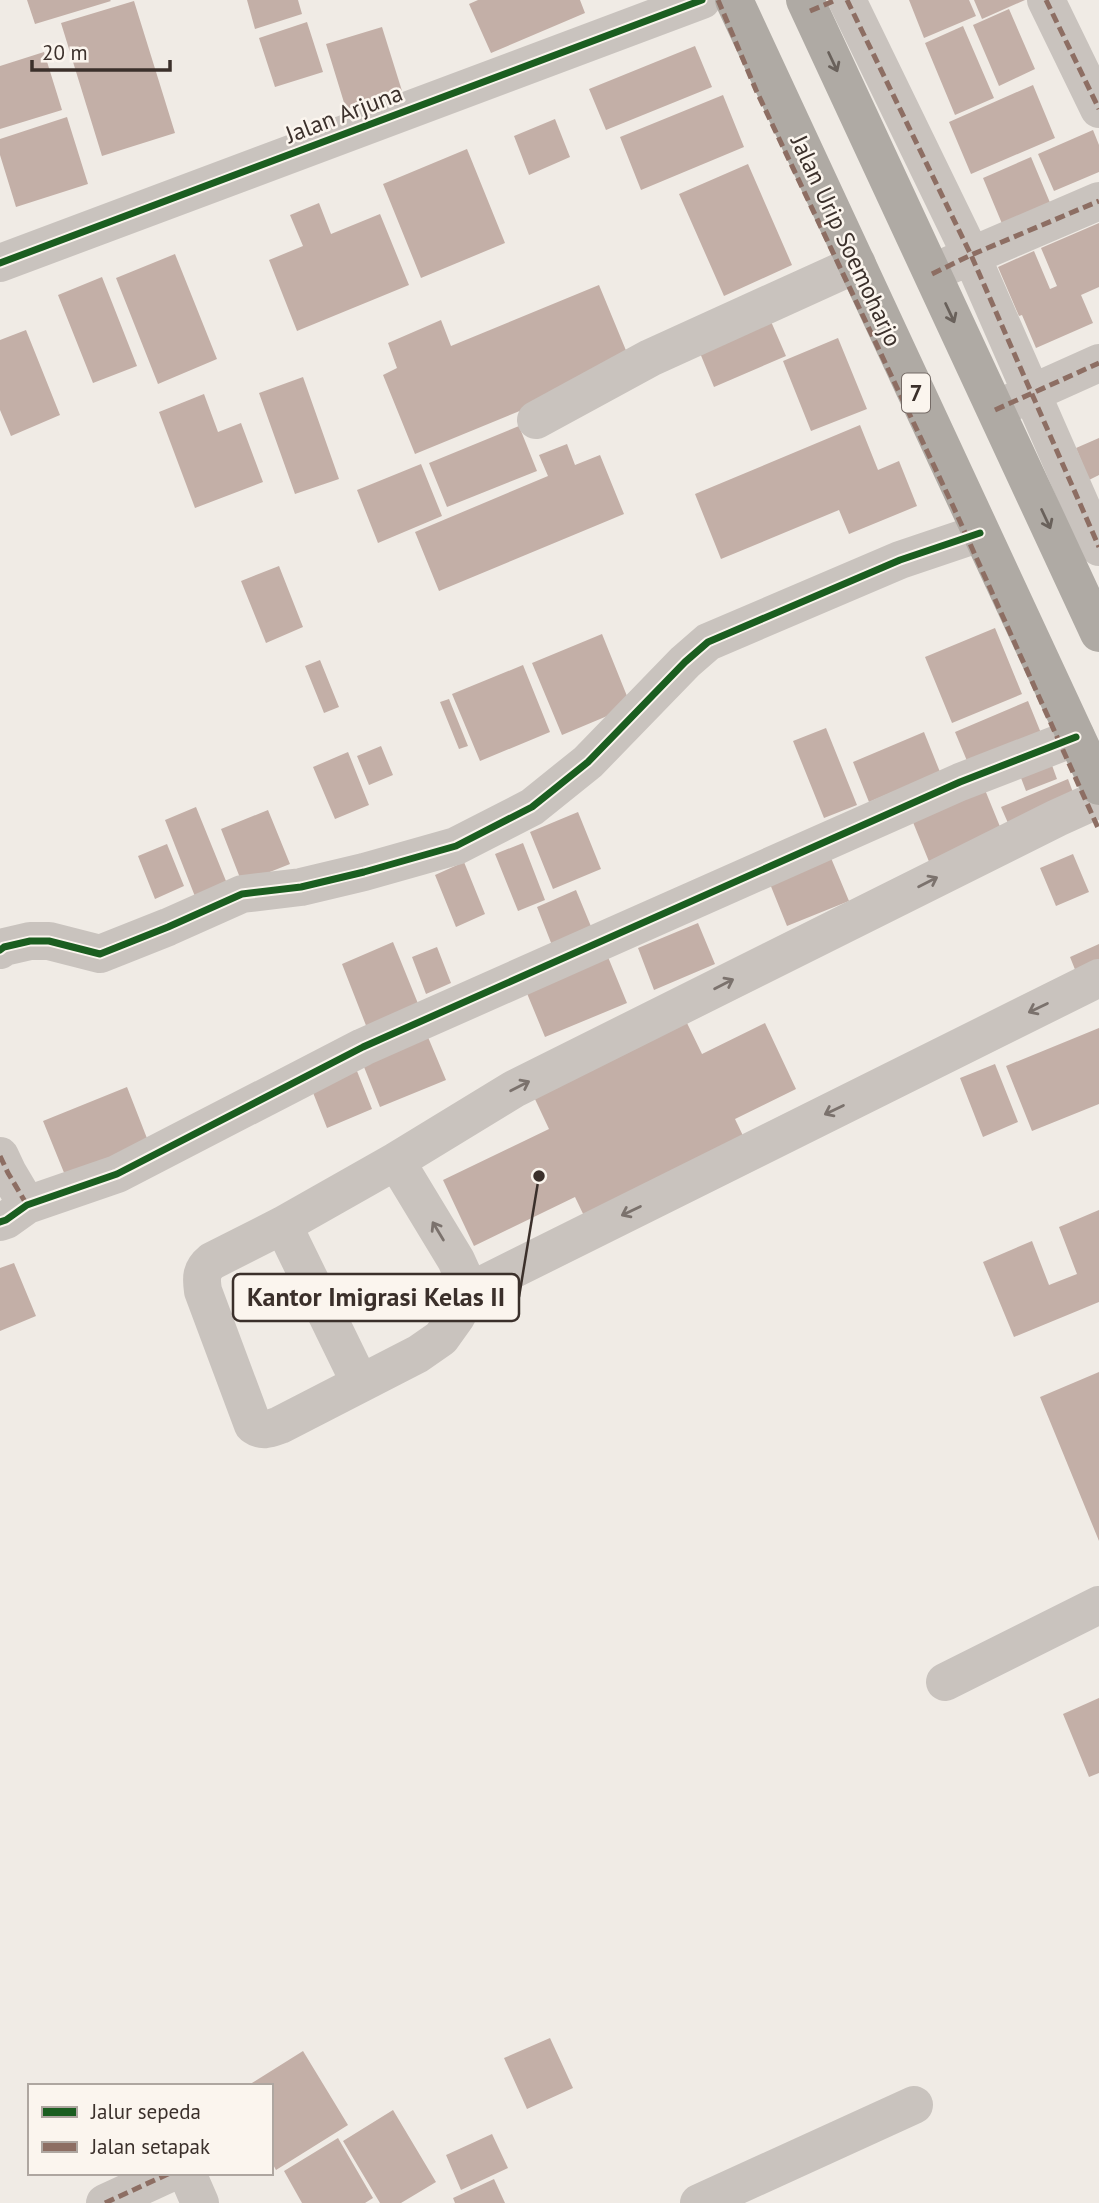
<svg xmlns="http://www.w3.org/2000/svg" width="1099" height="2203" font-family="'PT Sans',sans-serif">
<style>
.building{fill:#c3afa7}
.lines{fill:none;stroke-linecap:round;stroke-linejoin:round}
.minor{stroke:#c9c3be;stroke-width:38}
.highway{stroke:#afaaa4;stroke-width:38}
.quiet{stroke:#8d6e63;stroke-width:5;stroke-dasharray:10 5;stroke-linecap:butt}
.cycleway-casing{stroke:#fbf5ee;stroke-width:11}
.cycleway{stroke:#1b5e20;stroke-width:7}
.oneway{stroke:#69615b}
.oneway2{stroke:#7b726d}
.labels{text-anchor:middle;stroke-width:5;stroke-linejoin:round;paint-order:stroke}
.shield{fill:#fbf5ee;stroke:#756b66;stroke-width:2}
.shield-label{font-size:23px;font-weight:bold;fill:#3b302b}
.street-label{font-size:24px;fill:#3b302b;stroke:#fbf5ee}
.leader{fill:none;stroke:#3b302b;stroke-width:2.5}
.callout-dot{fill:#3b302b;stroke:#fbf5ee;stroke-width:2.5}
.callout{fill:#fbf5ee;stroke:#3b302b;stroke-width:2.5}
.callout-label{font-size:26px;text-anchor:middle;font-weight:bold;fill:#3b302b}
</style>
<rect width="100%" height="100%" fill="#f0ebe5"/>
<!-- building -->
<path class="building" d="M27,0H110L111,1L35,24Z
M247,0H298L302,14L255,29Z
M478,0H580L585,13L491,53L469,4Z
M909,0H969L976,16L924,38Z
M974,0H1025L982,19Z
M134,1L175,133L102,156L61,23Z
M1009,9L1035,69L999,86L973,25Z
M307,22L323,72L275,87L259,38Z
M963,26L994,98L955,115L925,43Z
M382,27L402,91L346,109L326,44Z
M695,46L712,87L606,130L589,89Z
M44,52L62,110L0,129V66Z
M1033,85L1055,138L971,174L949,122Z
M723,95L744,147L641,190L620,137Z
M67,117L88,184L16,207L0,155V139Z
M555,119L570,157L529,175L514,136Z
M1093,130L1099,145V172L1054,191L1038,154Z
M467,149L505,243L421,278L383,184Z
M1031,157L1051,205L1003,226L983,178Z
M748,164L792,265L724,296L679,194Z
M319,203L331,234L380,214L409,285L297,331L269,260L303,246L290,215Z
M1099,223V287L1081,295L1093,323L1036,348L1022,315L1019,316L998,267L1034,251L1050,289L1057,286L1041,248Z
M175,254L217,359L158,384L116,278Z
M102,277L137,366L93,383L58,295Z
M599,285L632,365L415,454L383,375L397,368L388,343L441,320L451,346Z
M766,310L786,356L714,387L695,341Z
M26,330L60,415L11,436L0,410V340Z
M838,338L867,409L811,431L783,361Z
M303,377L339,479L295,494L259,393Z
M204,394L218,432L241,423L263,482L195,508L159,412Z
M860,425L878,470L899,461L917,506L849,534L839,510L721,559L695,494Z
M519,426L537,471L447,507L429,463Z
M1099,438V475L1089,480L1076,448Z
M567,444L575,465L600,455L624,514L439,591L415,532L548,476L539,455Z
M421,464L442,516L378,543L357,490Z
M279,566L303,627L266,643L241,581Z
M995,628L1022,694L952,723L925,657Z
M602,634L631,706L562,735L532,663Z
M320,660L339,707L324,713L305,666Z
M523,665L550,732L480,761L452,694Z
M449,699L468,746L459,749L440,702Z
M1028,701L1043,738L970,768L955,732Z
M826,728L857,805L824,818L793,741Z
M924,732L940,772L869,802L853,762Z
M381,746L393,775L369,785L357,756Z
M348,752L369,805L335,819L313,767Z
M1049,757L1057,779L1026,791L1018,770Z
M1068,779L1077,803L1011,830L1001,807Z
M981,780L1003,834L930,864L908,810Z
M196,807L228,886L196,899L165,820Z
M268,810L290,864L242,883L221,829Z
M578,812L601,869L553,889L530,832Z
M523,843L545,900L518,911L495,854Z
M167,844L184,886L155,899L138,856Z
M1073,854L1089,892L1056,906L1040,868Z
M831,858L849,901L787,926L770,884Z
M464,862L485,914L456,927L435,875Z
M576,890L597,941L557,958L537,907Z
M698,923L715,964L654,990L638,948Z
M393,942L419,1006L367,1028L342,964Z
M1099,944V969L1078,977L1070,957Z
M437,947L451,983L426,994L412,957Z
M608,957L627,1003L545,1037L526,991Z
M687,1023L702,1054L765,1023L796,1089L735,1119L746,1142L586,1220L575,1197L474,1246L443,1180L549,1129L534,1097Z
M1099,1028V1104L1032,1131L1006,1066Z
M425,1030L446,1080L380,1107L360,1057Z
M995,1064L1018,1122L983,1137L960,1078Z
M355,1066L372,1109L327,1128L310,1085Z
M127,1087L150,1146L67,1180L43,1121Z
M1099,1210V1302L1014,1337L983,1262L1032,1241L1049,1285L1077,1274L1059,1227Z
M14,1263L36,1316L0,1331V1268Z
M1099,1372V1541L1040,1397Z
M1099,1698V1773L1089,1777L1063,1714Z
M550,2038L573,2088L527,2109L504,2058Z
M303,2051L348,2125L276,2170L271,2161V2086H247Z
M393,2110L436,2182L401,2203H380L343,2141Z
M492,2134L508,2168L461,2190L446,2155Z
M338,2138L373,2198L365,2203H302L284,2171Z
M494,2179L505,2203H455L453,2198Z"/>
<g class="lines">
<!-- minor -->
<path class="minor" d="M847,0L971,255L1099,547
M1046,0L1099,109
M0,263L702,0
M950,265L1099,201
M1010,403L1099,363
M536,420L650,358L857,264
M0,950L4,947L30,941H49L100,954L168,927L242,894L301,887L364,872L456,846L532,807L588,762L685,662L708,642L900,560L980,533
M0,1156L8,1173L27,1205
M396,1161L283,1225L212,1261C201,1270 201,1277 203,1291L253,1425C262,1432 269,1429 280,1425L418,1354L441,1338L456,1317L470,1291L1099,978
M0,1222L6,1220L27,1205L117,1174L363,1047L960,782L1076,737
M283,1225L360,1383
M470,1291L456,1260L396,1161L514,1089L1057,818L1099,799
M945,1682L1099,1605
M187,2173L200,2203
M105,2203L170,2173
M699,2203L914,2105"/>
<!-- highway -->
<path class="highway" d="M734,0L1099,786
M805,0L1099,633"/>
<!-- quiet -->
<path class="quiet" d="M718,0L756,90L953,506L1099,830
M847,0L971,255L1099,547
M1046,0L1099,109
M810,11L836,0
M932,274L971,255L1099,201
M995,410L1099,363
M0,1156L8,1173L27,1205
M105,2203L170,2173"/>
<defs>
<path id="cycleway" d="M0,263L702,0
M0,950L4,947L30,941H49L100,954L168,927L242,894L301,887L364,872L456,846L532,807L588,762L685,662L708,642L900,560L980,533
M0,1222L6,1220L27,1205L117,1174L363,1047L960,782L1076,737"/>
</defs>
<!-- cycleway casing -->
<use href="#cycleway" class="cycleway-casing"/>
<!-- cycleway -->
<use href="#cycleway" class="cycleway"/>
</g>
<!-- one-way arrows -->
<defs><path id="oneway-shaft" d="M-6 0H5M1.5-3L5.5 0L1.5 3" fill="none" stroke-width="1.6" stroke-linecap="round" stroke-linejoin="round" transform="scale(1.75)"/></defs>
<g class="oneway">
<use href="#oneway-shaft" transform="translate(833 62) rotate(65)"/>
<use href="#oneway-shaft" transform="translate(950 313) rotate(65)"/>
<use href="#oneway-shaft" transform="translate(1046 519) rotate(65)"/>
</g>
<g class="oneway2">
<use href="#oneway-shaft" transform="translate(928 882) rotate(-27)"/>
<use href="#oneway-shaft" transform="translate(724 984) rotate(-27)"/>
<use href="#oneway-shaft" transform="translate(1038 1008) rotate(154)"/>
<use href="#oneway-shaft" transform="translate(520 1086) rotate(-27)"/>
<use href="#oneway-shaft" transform="translate(834 1110) rotate(154)"/>
<use href="#oneway-shaft" transform="translate(631 1211) rotate(154)"/>
<use href="#oneway-shaft" transform="translate(438 1231) rotate(-121)"/>
</g>
<g class="labels">
<!-- shield labels -->
<rect class="shield" x="902" y="373.5" width="28" height="39" rx="5"/>
<g class="shield-label">
<text x="916" y="401">7</text>
</g>
<!-- street labels -->
<g class="street-label">
<text transform="translate(344 114) rotate(-21)" y="8">Jalan Arjuna</text>
<text transform="translate(846 241) rotate(65)" y="8">Jalan Urip Soemoharjo</text>
</g>
</g>
<!-- callouts -->
<path class="leader" d="M539 1176L519 1297"/>
<circle class="callout-dot" cx="539" cy="1176" r="7"/>
<rect class="callout" x="233" y="1274" width="286" height="47" rx="7"/>
<g class="callout-label">
<text x="376" y="1306">Kantor Imigrasi Kelas II</text>
</g>
<!-- legend -->
<rect x="28" y="2084" width="245" height="91" fill="#fbf5ee" stroke="#aea6a0" stroke-width="2"/>
<rect x="42" y="2107" width="35" height="10" fill="#1b5e20" stroke="#aea6a0" stroke-width="2"/>
<text x="91" y="2119" font-size="21" fill="#3b302b">Jalur sepeda</text>
<rect x="42" y="2142" width="35" height="10" fill="#8d6e63" stroke="#aea6a0" stroke-width="2"/>
<text x="91" y="2154" font-size="21" fill="#3b302b">Jalan setapak</text>
<!-- scale -->
<path d="M32 60v10h138v-10" fill="none" stroke="#3b302b" stroke-width="3.5"/>
<text x="42" y="60" font-size="21" fill="#3b302b" stroke="#fbf5ee" stroke-width="5" paint-order="stroke">20 m</text>
</svg>
